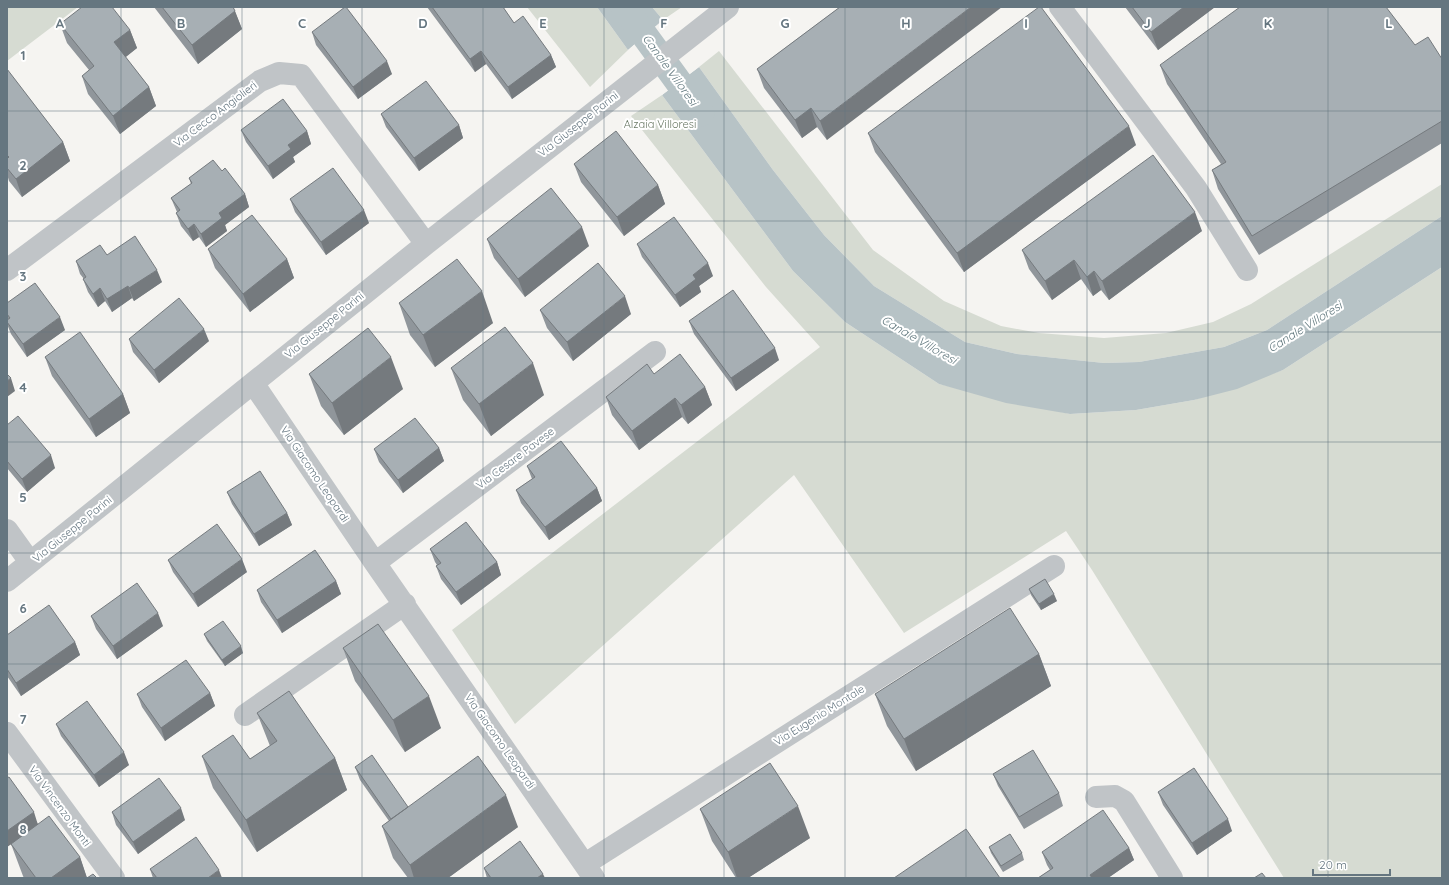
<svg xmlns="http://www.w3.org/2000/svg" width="1449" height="885" font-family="Quicksand,sans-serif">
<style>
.green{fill:#d6dbd2}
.water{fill:#b7c3c6}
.pier{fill:#f5f4f1}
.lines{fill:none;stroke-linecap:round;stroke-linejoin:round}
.canal{stroke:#b7c3c6;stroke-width:27}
.minor{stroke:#c0c4c7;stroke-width:22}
.wall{fill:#90969b}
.shaded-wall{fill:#757a7e}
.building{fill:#a7afb4;stroke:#757a7e}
.grid{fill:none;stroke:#657680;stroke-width:1;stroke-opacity:0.55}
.labels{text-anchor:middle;stroke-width:4;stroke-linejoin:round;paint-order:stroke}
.street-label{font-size:11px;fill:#657680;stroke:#fff}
.park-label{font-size:11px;fill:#697864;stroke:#fff}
.water-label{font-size:12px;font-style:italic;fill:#61787e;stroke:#fff}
.grid-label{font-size:13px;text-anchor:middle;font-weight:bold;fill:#657680;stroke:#fff;stroke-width:4;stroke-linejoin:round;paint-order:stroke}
</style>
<rect width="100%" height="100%" fill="#f5f4f1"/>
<!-- green -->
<path class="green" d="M7,7H78L7,61Z
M527,7H597L628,50L590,87Z
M652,7H682L663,20Z
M719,51L873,250L944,301L1001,326L1039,333L1104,338L1166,333L1213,322L1251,304L1442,184V216L1267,330L1224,347L1139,362L1104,363L1017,354L965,342L874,286L824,235L773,170L699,67Z
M662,95L793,271L845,322L939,384L1070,414L1136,410L1194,400L1283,370L1442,267V878H1284L1092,570L1066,531L904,633L794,475L515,724L452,630L820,347L766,287L631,116Z"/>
<!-- water -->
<path class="water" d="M597,7H652L663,20L628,50Z
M699,67L773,170L824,235L874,286L965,342L1017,354L1104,363L1139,362L1224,347L1267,330L1442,216V267L1283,370L1237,389L1194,400L1136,410L1070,414L1006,403L939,384L845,322L793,271L662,95Z"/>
<!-- pier -->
<path class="pier" d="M663,20L664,22L629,51L628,50Z
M698,65L699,67L662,95L660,94Z"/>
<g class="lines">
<!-- canal -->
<path class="canal" d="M624,7L701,113"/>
<!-- minor -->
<path class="minor" d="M1060,7L1196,188L1247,270
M7,270L260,81L279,73L301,75L426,244
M253,383L375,563L594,878
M7,530L30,562
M375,563L655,352
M7,581L426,244L728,7
M245,715L405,604
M7,733L114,878
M1096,797L1115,796L1124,801L1172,878
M585,864L1054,566"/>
</g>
<!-- wall -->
<path class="wall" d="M154,7H233L242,29L198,64Z
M427,7H503L514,23L551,55L556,67L512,99L486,64L475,72Z
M840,7L827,140L817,127L802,138L764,88L757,69Z
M1125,7H1215L1158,50Z
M60,24L130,30L137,48L125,57L149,87L156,106L120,134L88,94L82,76L89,70L67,43Z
M312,32L392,74L358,99L316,45Z
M1415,45L1442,59V143L1259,255L1218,189L1212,170L1221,164L1167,84L1160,65Z
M7,70L63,142L70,161L22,197L9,181L7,174Z
M381,114L459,125L463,138L419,171L386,127Z
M241,130L307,131L311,144L293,157L295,162L273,179L246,142Z
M868,133L1136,145L964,272L875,152Z
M574,164L658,185L665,204L624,236L581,182Z
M222,171L245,194L249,207L225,225L227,231L206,247L199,237L193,241L181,226L176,213L177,212L171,198L191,184L189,178Z
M290,199L369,223L326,255L295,212Z
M1202,231L1109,300L1101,290L1093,296L1081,279L1052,300L1029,269L1022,250Z
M487,239L589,246L525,297L494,258Z
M637,244L713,276L699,286L701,292L680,307L642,257Z
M208,249L287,259L294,278L250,312L215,268Z
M107,255L162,282L134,301L132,298L112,312L105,301L98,307L88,292L83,279H84L80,274L76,261Z
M7,303L65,330L27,357L11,334L7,324Z
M399,303L493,323L435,367L410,335Z
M540,310L631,314L573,361L547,328Z
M689,321L779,360L736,391L694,334Z
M129,339L209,341L159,383L133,352Z
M45,357L123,394L130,413L96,437L52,376Z
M451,368L544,395L491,436L463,400Z
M309,374L403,389L344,435L321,406Z
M654,374L705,387L712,405L688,424L682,417L639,450L612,415L606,397Z
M7,425L55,468L27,492L7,468Z
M439,448L444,461L403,493L379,462L374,449Z
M527,466L597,488L602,501L549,540L521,503L516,490L532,479Z
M227,492L287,513L292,525L259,546L232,504Z
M430,549L497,562L501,575L461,605L441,579L436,566L437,565L435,562Z
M168,560L247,572L198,607L173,572Z
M336,581L341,594L282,633L261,602L257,590Z
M1029,589L1057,601L1041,610L1031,595Z
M91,616L163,626L117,659L96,629Z
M204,634L243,653L225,666L207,641Z
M7,635L75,642L80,655L21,696L7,676Z
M343,648L441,728L405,752L355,681Z
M1039,654L1051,686L916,771L887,726L875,694Z
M210,693L215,706L165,741L142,707L137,694Z
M257,713L335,758L347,790L257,852L213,788L202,756L250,759L270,746Z
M56,724L129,765L99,787L61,736Z
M355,767L408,807L518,827L448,878H408L393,858L382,826L389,821L360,780Z
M993,774L1059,793L1063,806L1024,829L998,786Z
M7,778L38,824L80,857L87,878H24L23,876L11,844L14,842L7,847Z
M1158,792L1232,831L1197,855L1163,805Z
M700,809L810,838L748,878H736L712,841Z
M112,812L185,820L138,854L116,825Z
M989,847L1022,853L1024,860L1003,872L991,853Z
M1129,848L1134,860L1108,878H1038L1050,870L1047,865L1042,852Z
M484,868L545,878H487Z
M150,869L222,878H153Z"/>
<!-- shaded-wall -->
<path class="shaded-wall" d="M971,7H1002L827,140L820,121Z
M1184,7H1215L1158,50L1151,32Z
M235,11L242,29L198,64L192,45Z
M130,30L137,48L121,61L114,42Z
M481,51L486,64L475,72L470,59Z
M551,55L556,67L512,99L508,87Z
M387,61L392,74L358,99L353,87Z
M149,87L156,106L120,134L113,116Z
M811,108L817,127L802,138L795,120Z
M459,125L463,138L419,171L414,158Z
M1129,126L1136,145L964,272L957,253Z
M307,131L311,144L293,157L295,162L273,179L268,166L288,145Z
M63,142L70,161L22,197L16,179Z
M658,185L665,204L624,236L617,217Z
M245,194L249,207L225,225L227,231L206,247L201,234L219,213Z
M364,210L369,223L326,255L321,242Z
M1195,212L1202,231L1109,300L1102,281Z
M194,224L199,237L193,241L188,229Z
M582,227L589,246L525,297L518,279Z
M287,259L294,278L250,312L243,294Z
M1074,260L1081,279L1052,300L1045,281Z
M708,263L713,276L699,286L701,292L680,307L675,295L693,275Z
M157,270L162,282L134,301L129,288Z
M1094,271L1101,290L1093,296L1087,277Z
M128,286L132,298L112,312L107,299Z
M100,288L105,301L98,307L93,294Z
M482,291L493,323L435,367L423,335Z
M625,296L631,314L573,361L567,342Z
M60,317L65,330L27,357L23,344Z
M204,329L209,341L159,383L154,370Z
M775,348L779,360L736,391L731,378Z
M391,357L403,389L344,435L332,403Z
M533,363L544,395L491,436L479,404Z
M11,378L15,391L7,397V381Z
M705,387L712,405L688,424L681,405Z
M123,394L130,413L96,437L89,419Z
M675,398L682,417L639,450L632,431Z
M439,448L444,461L403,493L398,480Z
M51,455L55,468L27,492L22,479Z
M597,488L602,501L549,540L545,527Z
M287,513L292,525L259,546L254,534Z
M242,559L247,572L198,607L193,594Z
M497,562L501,575L461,605L456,592Z
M336,581L341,594L282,633L277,620Z
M1054,594L1057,601L1041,610L1039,604Z
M158,613L163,626L117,659L113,646Z
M75,642L80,655L21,696L16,683Z
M241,646L243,653L225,666L222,660Z
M1039,654L1051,686L916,771L904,739Z
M210,693L215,706L165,741L161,728Z
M429,696L441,728L405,752L393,720Z
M124,752L129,765L99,787L94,775Z
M335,758L347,790L257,852L246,820Z
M506,795L518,827L448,878H414L410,865Z
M798,806L810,838L748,878H737L728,852Z
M181,808L185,820L138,854L133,842Z
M34,812L38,825L7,847V831Z
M1228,819L1232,831L1197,855L1192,843Z
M1129,848L1134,860L1108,878H1091L1090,875Z
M80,857L87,878H51Z
M219,870L222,878H208Z
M543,874L545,878H537Z"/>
<!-- building -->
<path class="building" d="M82,7H112L130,30L114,42L149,87L113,116L82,76L94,66L60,24Z
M162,7H233L235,11L192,45Z
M345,7H346L387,61L353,87L312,32Z
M432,7H503L514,23L523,16L551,55L508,87L481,51L470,59Z
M840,7H971L820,121L811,108L795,120L757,69Z
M1039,7H1041L1129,126L957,253L868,133Z
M1132,7H1184L1151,32Z
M1240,7H1386L1415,45L1428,37L1442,59V121L1252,236L1212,170L1226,162L1160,65Z
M7,69L63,142L16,179L7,168V159L9,157L7,155Z
M426,81L459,125L414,158L381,114Z
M283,99L307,131L288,145L291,149L268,166L241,130Z
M616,131L658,185L617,217L574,164Z
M1153,155L1195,212L1102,281L1094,271L1087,277L1074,260L1045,281L1022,250Z
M213,160L222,171L225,168L245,194L219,213L222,218L201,234L194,224L188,229L176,213L180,210L171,198L192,183L189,178Z
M333,168L364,210L321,242L290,199Z
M551,188L582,227L518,279L487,239Z
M252,215L287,259L243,294L208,249Z
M674,217L708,263L693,275L696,279L675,295L637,244Z
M135,236L157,270L129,288L128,286L107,299L100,288L93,294L83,279L86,277L76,261L100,245L107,255Z
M457,259L482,291L423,335L399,303Z
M598,263L625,296L567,342L540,310Z
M35,283L60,317L23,344L7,322V320L10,318L7,314V303Z
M733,290L775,348L731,378L689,321Z
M179,298L204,329L154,370L129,339Z
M505,327L533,363L479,404L451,368Z
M368,328L391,357L332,403L309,374Z
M80,332L123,394L89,419L45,357Z
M680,354L705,387L681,405L675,398L632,431L606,397L647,364L654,374Z
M7,374L11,378L7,381Z
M18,416L51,455L22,479L7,461V425Z
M415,418L439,448L398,480L374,449Z
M561,441L597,488L545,527L516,490L535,477L527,466Z
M260,471L287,513L254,534L227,492Z
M466,522L497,562L456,592L436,566L441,563L430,549Z
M217,524L242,559L193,594L168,560Z
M315,550L336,581L277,620L257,590Z
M1045,579L1054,594L1039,604L1029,589Z
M137,583L158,613L113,646L91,616Z
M49,605L75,642L16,683L7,669V635Z
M1010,608L1039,654L904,739L875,694Z
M223,621L241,646L222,660L204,634Z
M378,624L429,696L393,720L343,648Z
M186,660L210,693L161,728L137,694Z
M289,691L335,758L246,820L202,756L233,735L250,759L277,741L257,713Z
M87,701L124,752L94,775L56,724Z
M1033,750L1059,793L1019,817L993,774Z
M372,755L408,807L391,819L355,767Z
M478,756L506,795L410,865L382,826Z
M770,763L798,806L728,852L700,809Z
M1194,768L1228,819L1192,843L1158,792Z
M9,777L34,812L7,831V778Z
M159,778L181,808L133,842L112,812Z
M1103,810L1129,848L1090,875L1092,878H1038L1053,868L1042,852Z
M49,816L80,857L51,878H36L11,844Z
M966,829L1000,878H894Z
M1010,834L1022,853L1001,866L989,847Z
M196,837L219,870L208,878H157L150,869Z
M520,841L543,874L537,878H491L484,868Z
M1262,873L1266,878H1254Z
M93,874L97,878H87Z"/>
<!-- grid -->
<path class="grid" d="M121,7V878M242,7V878M362,7V878M483,7V878M604,7V878M724,7V878M845,7V878M966,7V878M1087,7V878M1208,7V878M1328,7V878M7,111H1442M7,221H1442M7,332H1442M7,442H1442M7,553H1442M7,664H1442M7,774H1442"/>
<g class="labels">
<!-- street labels -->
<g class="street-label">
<text transform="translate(215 114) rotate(-37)" y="4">Via Cecco Angiolieri</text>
<text transform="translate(578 124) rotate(-38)" y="4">Via Giuseppe Parini</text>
<text transform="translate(324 325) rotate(-39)" y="4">Via Giuseppe Parini</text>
<text transform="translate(515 458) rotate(-37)" y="4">Via Cesare Pavese</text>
<text transform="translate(315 474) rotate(56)" y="4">Via Giacomo Leopardi</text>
<text transform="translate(72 529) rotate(-39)" y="4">Via Giuseppe Parini</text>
<text transform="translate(819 715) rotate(-32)" y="4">Via Eugenio Montale</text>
<text transform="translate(500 741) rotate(55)" y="4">Via Giacomo Leopardi</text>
<text transform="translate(60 806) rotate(54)" y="4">Via Vincenzo Monti</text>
</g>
<!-- park labels -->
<g class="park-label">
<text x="660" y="128">Alzaia Villoresi</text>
</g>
<!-- water labels -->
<g class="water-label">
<text transform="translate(670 70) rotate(54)" y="4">Canale Villoresi</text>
<text transform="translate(1305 327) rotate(-32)" y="4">Canale Villoresi</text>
<text transform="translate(919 340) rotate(30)" y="4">Canale Villoresi</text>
</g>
</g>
<g class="grid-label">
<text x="60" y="28">A</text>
<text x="181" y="28">B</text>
<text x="302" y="28">C</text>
<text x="423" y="28">D</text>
<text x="543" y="28">E</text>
<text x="664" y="28">F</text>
<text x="785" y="28">G</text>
<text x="906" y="28">H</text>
<text x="1026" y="28">I</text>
<text x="1147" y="28">J</text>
<text x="1268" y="28">K</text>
<text x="1389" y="28">L</text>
<text x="23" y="60">1</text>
<text x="23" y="170">2</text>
<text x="23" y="281">3</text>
<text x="23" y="392">4</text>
<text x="23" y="502">5</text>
<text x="23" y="613">6</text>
<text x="23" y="724">7</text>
<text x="23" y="834">8</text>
</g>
<!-- border -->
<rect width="1449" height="885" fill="none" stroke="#657680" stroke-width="16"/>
<!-- scale -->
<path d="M1313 869v6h77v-6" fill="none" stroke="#657680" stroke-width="2"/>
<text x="1319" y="869" font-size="12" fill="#657680" stroke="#ffffff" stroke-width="3" paint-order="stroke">20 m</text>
</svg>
